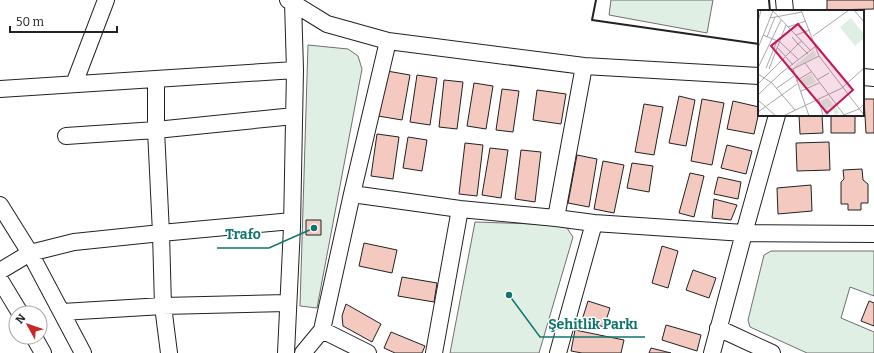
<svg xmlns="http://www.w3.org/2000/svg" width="874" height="353" font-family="Bitter,serif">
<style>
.green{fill:#e0efe3;stroke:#6f6f6f}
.building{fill:#f3c9c0;stroke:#222}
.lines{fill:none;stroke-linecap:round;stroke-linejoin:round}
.minor-casing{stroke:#222;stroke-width:18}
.minor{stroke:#fff;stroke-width:16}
.wall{stroke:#222;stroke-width:2}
.inset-road{fill:none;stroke:#a7a7a7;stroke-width:1}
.view{fill:#c2185b;fill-opacity:0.15;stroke:#c2185b;stroke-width:2}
.inset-edge{fill:none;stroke:#222;stroke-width:2}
.leader{fill:none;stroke:#0f766e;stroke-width:1.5}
.callout-dot{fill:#0f766e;stroke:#fff;stroke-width:1.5}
.callout-label{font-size:14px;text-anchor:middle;font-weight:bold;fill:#0f766e;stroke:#fff;stroke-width:3;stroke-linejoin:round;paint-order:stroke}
</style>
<rect width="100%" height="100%" fill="#fff"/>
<!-- green -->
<path class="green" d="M611,0H713L707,33L609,15Z
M308,45L348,49L358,56L362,69L317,308L300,306Z
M475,222L565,225L573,237L539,353H450Z
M771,251H874V296L850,287L841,318L874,332V353H807L750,327L748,320L764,255Z"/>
<!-- building -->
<path class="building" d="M827,0H874V9L827,10Z
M387,71L410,75L402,120L378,116Z
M417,75L437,78L430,125L410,122Z
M444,80L463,82L457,129L439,127Z
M474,83L493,86L486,129L467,126Z
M502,89L519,91L513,132L496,130Z
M537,90L566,94L561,124L533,120Z
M679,96L695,100L686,146L669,143Z
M702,99L724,103L712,165L691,161Z
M864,99H874V133H866Z
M733,101L759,107V112L754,134L727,129Z
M644,104L663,107L654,155L635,152Z
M799,115H822L823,133L800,134Z
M831,115H855V133H831Z
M377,134L399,137L393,179L371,176Z
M408,137L427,140L422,171L403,168Z
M829,142L830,170L797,171L796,143Z
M465,143L483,145L477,196L459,194Z
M727,145L752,151L746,174L721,168Z
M490,148L508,150L501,198L482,195Z
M521,150L541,152L535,202L515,199Z
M577,155L597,159L589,207L568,203Z
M603,161L624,165L614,213L594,209Z
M632,163L653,166L649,192L627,188Z
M862,169L863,180L868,184V203H861V210H848V204H841V182L844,179L843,170Z
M690,173L704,176L694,217L679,213Z
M718,177L741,182L738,199L714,194Z
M811,185L812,211L778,214L777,188Z
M714,199L737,205L731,220L712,218Z
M306,220H321V235H306Z
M364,243L397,250L392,273L359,266Z
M662,246L678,251L668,288L652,283Z
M693,270L716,278L709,298L686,290Z
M402,277L437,283L434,302L398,296Z
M588,301L610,308L604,327L582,320Z
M869,301L874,303V326L861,321Z
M346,304L381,324L372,342L343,326L342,316Z
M666,325L701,335L697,351L662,340Z
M575,330L624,340L621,353H582L571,351Z
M391,332L425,346L422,353H395L384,348Z
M651,348L671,353H649Z"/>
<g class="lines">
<defs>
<path id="minor" d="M288,0L327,24L388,41L584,66L759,76
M784,0L785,11
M863,77L874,78
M74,84L106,0
M0,89L295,70
M66,136L156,130V79
M352,194L460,209L556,218L594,223L744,233L874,234
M0,205L30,253L83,353
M556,218L584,66
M0,271L30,253L74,242L161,233L292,221
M0,280L20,313
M62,312L163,306L288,303
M718,328L772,353
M322,330L368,353
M34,337L43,353
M169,353L163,306L161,233L156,130L294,116
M286,353L292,227L295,70L293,2
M303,353L322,330L352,194L388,41
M434,353L460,209
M558,353L594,223
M712,353L744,233L777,115"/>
</defs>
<!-- minor casing -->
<use href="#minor" class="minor-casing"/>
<!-- minor -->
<use href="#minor" class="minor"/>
<!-- wall -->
<path class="wall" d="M596,0L592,20L759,44
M769,0L770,11"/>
</g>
<!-- overview -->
<g transform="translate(758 10)">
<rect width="106" height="106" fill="#fff"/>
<path d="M93,8L106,24V28L97,36L82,17ZM56,40L58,46L37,58L36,56ZM53,64L58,72L43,79L39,72ZM70,88L82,103L77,105L72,97L69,98L71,106H67L63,91Z" fill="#e0efe3"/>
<path class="inset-road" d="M14,0L53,41M43,0L61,46L106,105M96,0L106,12M12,8L44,2M0,12L3,0M30,17L48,11M5,25L22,32L41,50M38,25L52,20M55,26L91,0M9,27L17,7M34,27L40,34L44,31M0,38L15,1M20,38L35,55M47,53L87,106M0,58L23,10M8,58L19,31M11,59L28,15M30,59H35L61,46M35,59L51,106M0,64L14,73L37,100M59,70L71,63M38,71L53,62M0,74L40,34L50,44M19,78L36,66M43,81L61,73M0,85L23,63L58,36M0,90L18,106M61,90L65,106M0,102L39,74M25,106L84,78L106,58M83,106L101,99L106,94"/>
<path class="view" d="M40,14L95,80L69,103L13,36Z"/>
<rect width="106" height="106" class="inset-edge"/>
</g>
<!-- callouts -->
<path class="leader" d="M314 228L269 248H217M509 295L540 337H645"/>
<g class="callout-dot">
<circle cx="314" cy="228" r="4"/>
<circle cx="509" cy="295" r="4"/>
</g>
<g class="callout-label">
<text x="243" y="239">Trafo</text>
<text x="593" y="329">Şehitlik Parkı</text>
</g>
<!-- north arrow -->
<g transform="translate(28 325) rotate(310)"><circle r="19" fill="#ffffff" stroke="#a7a7a7"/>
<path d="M0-3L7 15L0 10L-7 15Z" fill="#c62828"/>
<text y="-6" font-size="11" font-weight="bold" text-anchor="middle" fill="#222222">N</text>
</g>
<!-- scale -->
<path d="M10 26v6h107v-6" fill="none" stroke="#222222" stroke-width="2"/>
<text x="16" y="26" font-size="12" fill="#222222" stroke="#ffffff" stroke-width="3" paint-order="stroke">50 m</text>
</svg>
